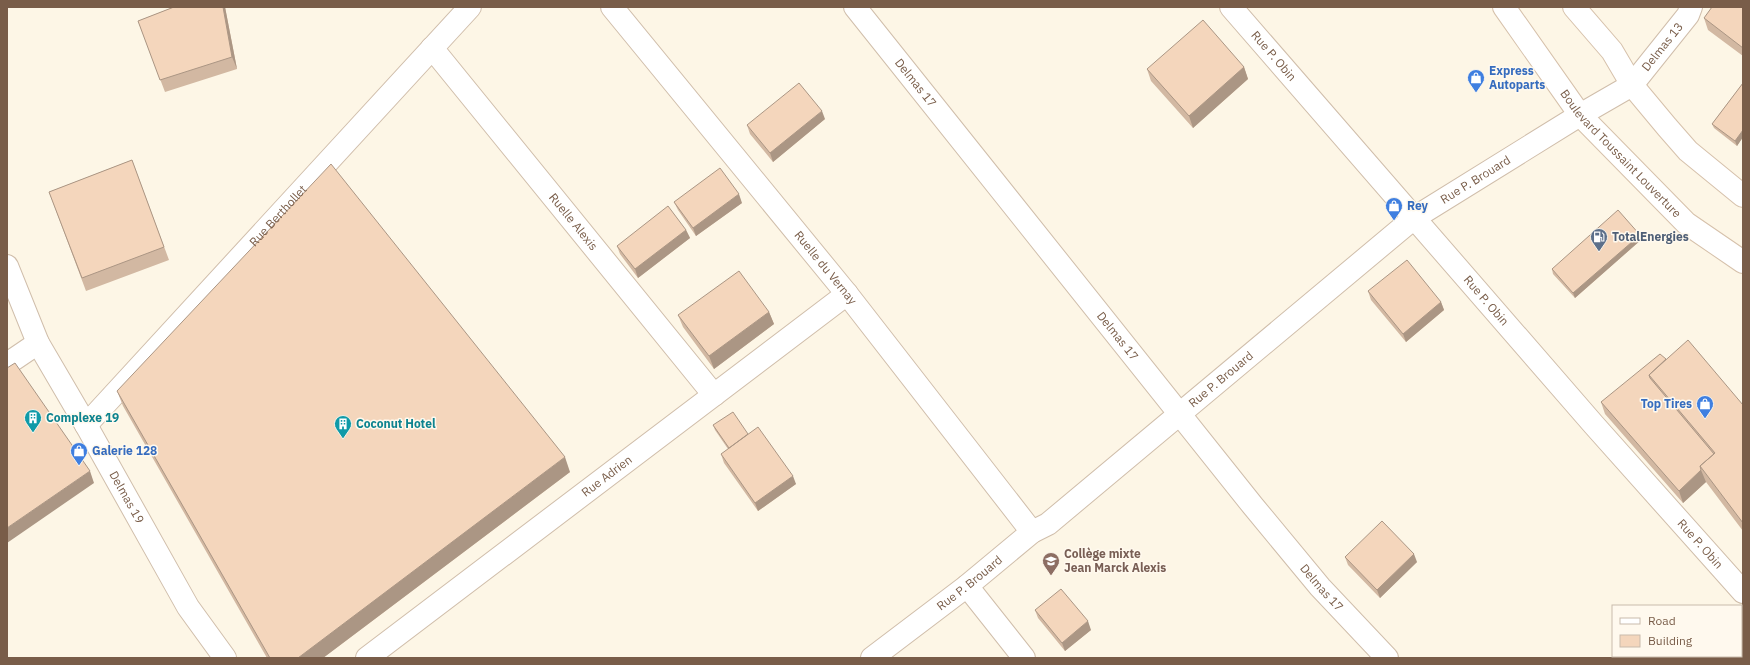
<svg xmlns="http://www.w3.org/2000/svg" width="1750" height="665" font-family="'IBM Plex Sans',sans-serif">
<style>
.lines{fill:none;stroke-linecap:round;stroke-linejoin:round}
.street-casing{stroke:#d0beab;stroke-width:24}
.secondary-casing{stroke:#d6c1ab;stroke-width:24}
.street{stroke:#fff;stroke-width:22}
.secondary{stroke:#fff;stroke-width:22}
.wall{fill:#d2b8a2}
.shaded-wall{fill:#ab9684}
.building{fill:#f4d6bc;stroke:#ab9684}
.labels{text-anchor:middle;stroke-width:3;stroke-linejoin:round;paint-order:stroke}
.street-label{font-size:12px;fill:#795d49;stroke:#fff9ee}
.shop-label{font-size:12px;font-weight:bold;fill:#366cbe;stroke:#fff9ee;text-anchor:start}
.service-label{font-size:12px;font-weight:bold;fill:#4e5e75;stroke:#fff9ee;text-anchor:start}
.culture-label{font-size:12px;font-weight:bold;fill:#0d838f;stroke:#fff9ee;text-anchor:start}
.education-label{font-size:12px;font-weight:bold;fill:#785e54;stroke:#fff9ee;text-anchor:start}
</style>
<rect width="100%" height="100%" fill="#fdf6e6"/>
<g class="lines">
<defs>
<g id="street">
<path id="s1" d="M612,7L847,294L1032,532"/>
<path id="s2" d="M855,7L1253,506L1320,587L1387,658"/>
<path id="s3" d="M1231,7L1594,425L1743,592"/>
<path id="s4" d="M432,48L714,395"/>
<path id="s5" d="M7,266L38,343L86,425L188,607L225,658"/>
<path d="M7,364L38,343"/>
<path id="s6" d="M86,425L470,7"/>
<path d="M967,586L1024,658"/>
<path id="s7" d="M367,658L847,294"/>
<path id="s8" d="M872,658L967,586L1032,532L1048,524L1414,218L1580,115L1632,85L1688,15L1691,7"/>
</g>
<g id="secondary">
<path id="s9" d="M1504,7L1580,115L1686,223L1743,262"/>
<path d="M1574,7L1612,51L1632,85L1667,127L1688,151L1743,196"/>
</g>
</defs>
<!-- street casing -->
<use href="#street" class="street-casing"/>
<!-- secondary casing -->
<use href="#secondary" class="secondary-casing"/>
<!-- street -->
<use href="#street" class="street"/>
<!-- secondary -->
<use href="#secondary" class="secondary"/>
</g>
<!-- wall -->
<path class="wall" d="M174,7H225L237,69L165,92L138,21Z
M1743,7V56L1708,30L1704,18Z
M1244,67L1248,79L1193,128L1151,81L1147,69Z
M1743,83V137L1737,146L1714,128L1712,124Z
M825,119L773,162L750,134L747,125Z
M132,160L169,260L86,291L49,192Z
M674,202L742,203L696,236L678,210Z
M686,230L690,238L638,278L620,254L617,246Z
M1640,235L1642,239L1575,298L1553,274L1552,269Z
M1368,291L1441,302L1444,310L1406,342L1371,300Z
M769,312L774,324L714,369L683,327L678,315Z
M1666,359L1743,405V531L1706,482L1683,503L1605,414L1601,402Z
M117,391L570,472L323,658H267L123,406Z
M713,425L748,434L796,484L758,511L724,463L721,454L728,449L715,430Z
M1345,557L1417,562L1380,598L1348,565Z
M1035,610L1091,630L1065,651L1038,618Z"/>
<!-- shaded-wall -->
<path class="shaded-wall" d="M223,7H225L237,69L232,57Z
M1244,67L1248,79L1193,128L1189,116Z
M822,111L825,119L773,162L770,153Z
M1743,130V137L1737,146L1735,141Z
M739,194L742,203L696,236L693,228Z
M686,230L690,238L638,278L635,269Z
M1640,235L1642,239L1575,298L1573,293Z
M1441,302L1444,310L1406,342L1403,334Z
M769,312L774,324L714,369L709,356Z
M565,457L570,472L323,658H298Z
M1701,470L1706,482L1683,503L1679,491Z
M90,471L94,483L7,543V528Z
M793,476L796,484L758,511L755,503Z
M1414,554L1417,562L1380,598L1377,590Z
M1088,621L1091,630L1065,651L1062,643Z"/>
<!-- building -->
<path class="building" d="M174,7H223L232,57L160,80L138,21Z
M1712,7H1743V48L1704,18Z
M1203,20L1244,67L1189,116L1147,69Z
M799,83L822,111L770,153L747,125Z
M1743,83V130L1735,141L1712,124Z
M132,160L164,247L82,278L49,192Z
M331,164L565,457L298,658H270L117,391Z
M720,168L739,194L693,228L674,202Z
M668,206L686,230L635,269L617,246Z
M1618,210L1640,235L1573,293L1552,269Z
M1407,260L1441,302L1403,334L1368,291Z
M739,271L769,312L709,356L678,315Z
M1688,340L1743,405V523L1700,466L1715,453L1649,375Z
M1660,354L1666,359L1649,375L1650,378L1714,454L1700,466L1701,470L1679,491L1601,402Z
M15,363L90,471L7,528V368Z
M733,412L748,434L729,448L713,425Z
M758,427L793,476L755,503L721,454Z
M1382,521L1414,554L1377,590L1345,557Z
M1061,589L1088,621L1062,643L1035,610Z"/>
<!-- icons -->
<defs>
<symbol id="shop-pin" viewBox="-11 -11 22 30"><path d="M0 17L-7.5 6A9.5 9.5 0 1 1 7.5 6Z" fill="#3f7fe0" stroke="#fff9ee"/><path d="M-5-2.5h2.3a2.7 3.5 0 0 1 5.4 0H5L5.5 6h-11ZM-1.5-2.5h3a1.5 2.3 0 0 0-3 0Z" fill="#fff"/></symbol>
<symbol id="fuel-pin" viewBox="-11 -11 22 30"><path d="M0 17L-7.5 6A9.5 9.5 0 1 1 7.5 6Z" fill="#5c6f8a" stroke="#fff9ee"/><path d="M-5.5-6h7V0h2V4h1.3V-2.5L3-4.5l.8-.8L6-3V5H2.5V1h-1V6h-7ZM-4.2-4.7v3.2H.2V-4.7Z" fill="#fff"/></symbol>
<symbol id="building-pin" viewBox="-11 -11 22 30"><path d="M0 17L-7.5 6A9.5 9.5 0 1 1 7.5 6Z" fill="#0f9aa8" stroke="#fff9ee"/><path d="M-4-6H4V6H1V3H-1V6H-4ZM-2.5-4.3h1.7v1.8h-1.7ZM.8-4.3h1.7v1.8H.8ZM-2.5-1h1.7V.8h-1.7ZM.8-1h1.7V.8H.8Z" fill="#fff"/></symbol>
<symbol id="school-pin" viewBox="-11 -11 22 30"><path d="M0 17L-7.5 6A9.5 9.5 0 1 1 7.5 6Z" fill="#8d6e63" stroke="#fff9ee"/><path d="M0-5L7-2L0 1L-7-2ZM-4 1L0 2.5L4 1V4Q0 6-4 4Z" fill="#fff"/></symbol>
</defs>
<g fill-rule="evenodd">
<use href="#shop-pin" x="1466" y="68" width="20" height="27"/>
<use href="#shop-pin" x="1384" y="196" width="20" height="27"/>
<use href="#fuel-pin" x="1589" y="227" width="20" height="27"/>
<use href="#shop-pin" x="1695" y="394" width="20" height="27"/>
<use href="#building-pin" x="23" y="408" width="20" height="27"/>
<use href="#building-pin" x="333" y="414" width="20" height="27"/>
<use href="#shop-pin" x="69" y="441" width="20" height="27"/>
<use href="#school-pin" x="1041" y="551" width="20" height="27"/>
</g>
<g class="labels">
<!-- street labels -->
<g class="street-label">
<text dy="4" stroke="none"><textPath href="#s8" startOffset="1003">Delmas 13</textPath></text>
<text dy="4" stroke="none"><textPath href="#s3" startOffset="65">Rue P. Obin</textPath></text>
<text dy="4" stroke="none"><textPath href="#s2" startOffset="97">Delmas 17</textPath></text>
<text dy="4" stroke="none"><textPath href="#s9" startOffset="188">Boulevard Toussaint Louverture</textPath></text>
<text dy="4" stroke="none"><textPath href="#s8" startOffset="771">Rue P. Brouard</textPath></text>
<text dy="4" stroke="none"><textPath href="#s6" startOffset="284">Rue Berthollet</textPath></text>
<text dy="4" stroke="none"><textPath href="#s4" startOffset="224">Ruelle Alexis</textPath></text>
<text dy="4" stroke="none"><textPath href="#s1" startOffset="337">Ruelle du Vernay</textPath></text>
<text dy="4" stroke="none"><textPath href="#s3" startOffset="389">Rue P. Obin</textPath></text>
<text dy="4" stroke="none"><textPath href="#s2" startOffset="421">Delmas 17</textPath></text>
<text dy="4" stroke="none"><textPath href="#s8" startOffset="447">Rue P. Brouard</textPath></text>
<text dy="4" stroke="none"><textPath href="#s7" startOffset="301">Rue Adrien</textPath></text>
<text dy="4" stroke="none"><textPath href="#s5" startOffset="261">Delmas 19</textPath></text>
<text dy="4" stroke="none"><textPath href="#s3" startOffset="713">Rue P. Obin</textPath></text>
<text dy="4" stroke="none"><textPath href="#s8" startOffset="123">Rue P. Brouard</textPath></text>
<text dy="4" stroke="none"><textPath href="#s2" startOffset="745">Delmas 17</textPath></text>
</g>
<!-- shop labels -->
<g class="shop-label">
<text x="1489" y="75">Express<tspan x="1489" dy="14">Autoparts</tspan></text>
<text x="1407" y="210">Rey</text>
<text x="1692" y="408" text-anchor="end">Top Tires</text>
<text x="92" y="455">Galerie 128</text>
</g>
<!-- service labels -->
<g class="service-label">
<text x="1612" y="241">TotalEnergies</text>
</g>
<!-- culture labels -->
<g class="culture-label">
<text x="46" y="422">Complexe 19</text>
<text x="356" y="428">Coconut Hotel</text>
</g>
<!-- education labels -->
<g class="education-label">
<text x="1064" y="558">Collège mixte<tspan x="1064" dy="14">Jean Marck Alexis</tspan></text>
</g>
</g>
<!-- border -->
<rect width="1750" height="665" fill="none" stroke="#795d49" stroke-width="16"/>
<!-- legend -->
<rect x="1612" y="605" width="130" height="52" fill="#fff9ee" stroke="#c9bbac"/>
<rect x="1620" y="618" width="20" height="6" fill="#ffffff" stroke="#c9bbac"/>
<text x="1648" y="625" font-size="12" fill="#795d49">Road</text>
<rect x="1620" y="635" width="20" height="12" fill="#f4d6bc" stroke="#c9bbac"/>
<text x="1648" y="645" font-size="12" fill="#795d49">Building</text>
</svg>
